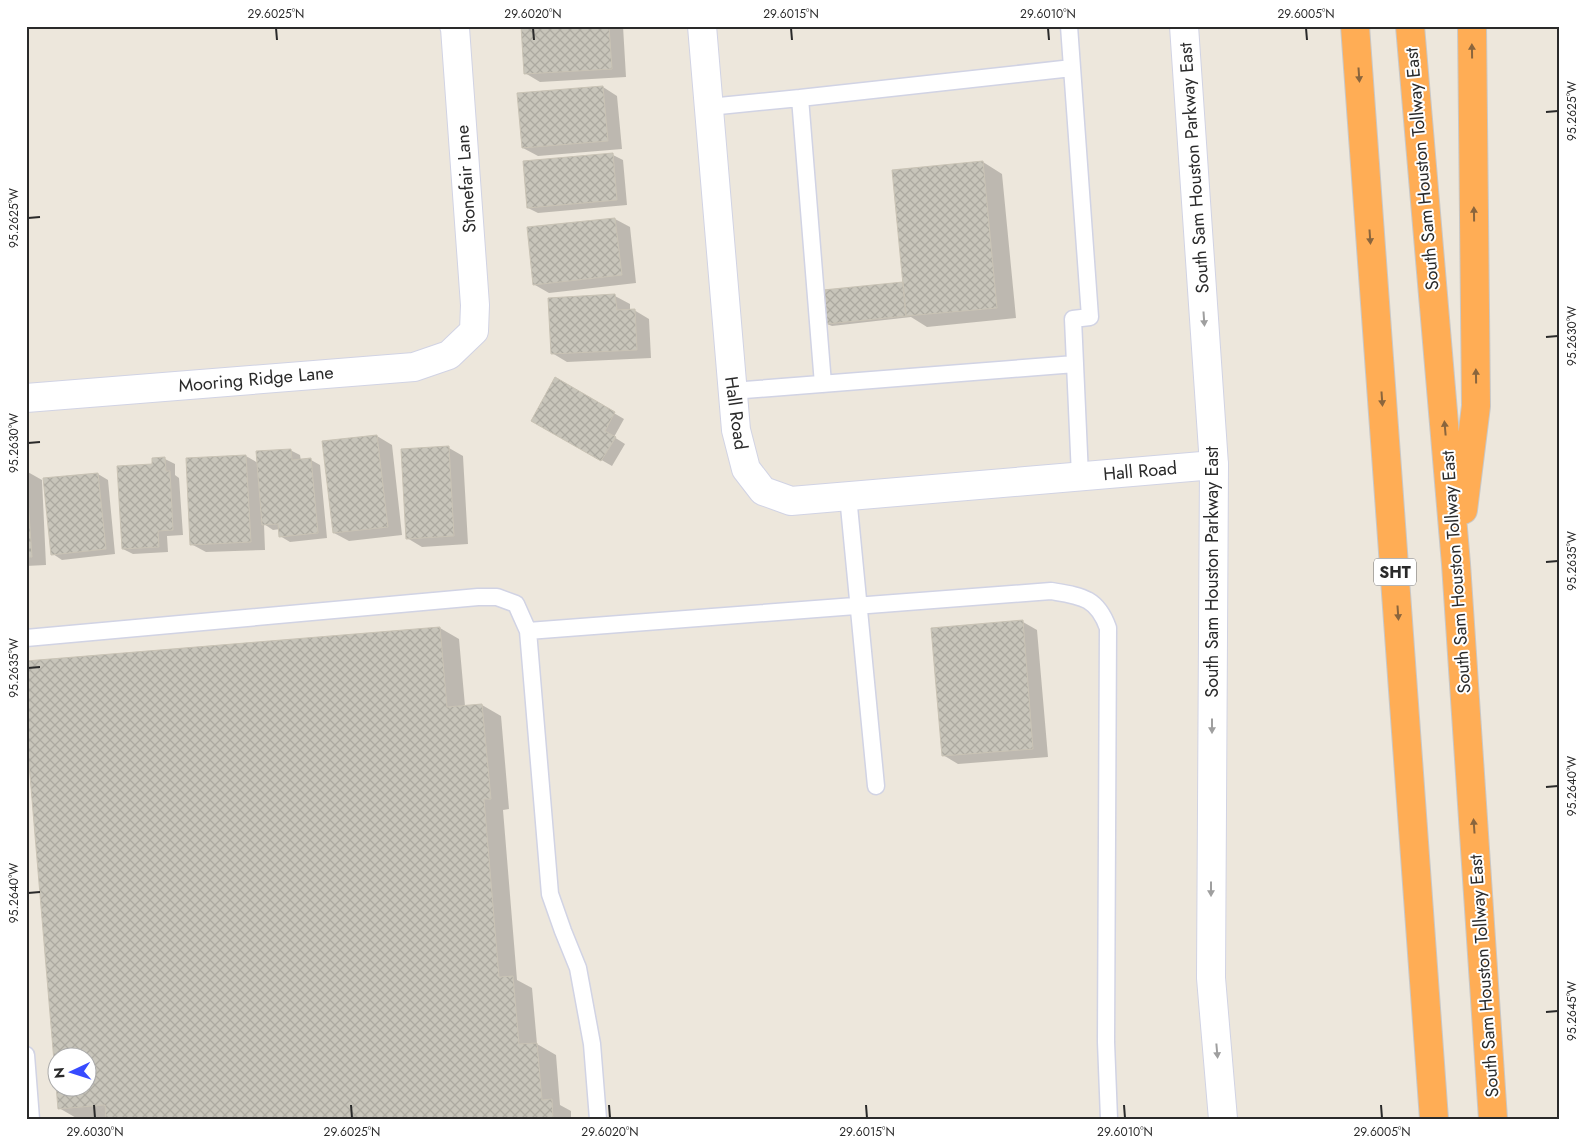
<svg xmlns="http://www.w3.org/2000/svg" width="1586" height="1145" font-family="Jost,sans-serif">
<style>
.shadow{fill:#0003;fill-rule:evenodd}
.building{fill:url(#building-cross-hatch);stroke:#c9c3b5;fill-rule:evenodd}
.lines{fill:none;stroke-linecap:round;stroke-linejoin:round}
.lane-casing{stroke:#d1d3e4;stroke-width:19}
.street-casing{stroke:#d1d3e4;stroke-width:30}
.secondary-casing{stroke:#d1d3e4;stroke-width:30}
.highway-casing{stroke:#c8c8c8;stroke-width:30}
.lane{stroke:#fff;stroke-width:16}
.street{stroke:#fff;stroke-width:28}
.secondary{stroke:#fff;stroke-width:28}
.highway{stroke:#ffad55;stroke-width:28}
.oneway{fill:#8a653d}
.oneway2{fill:#9f9f9f}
.ticks{fill:none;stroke:#2a2a2a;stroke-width:2}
.labels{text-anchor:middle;stroke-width:4;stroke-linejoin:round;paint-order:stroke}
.shield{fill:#fff;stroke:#6a6a6a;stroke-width:1}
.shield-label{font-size:16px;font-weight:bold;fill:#2a2a2a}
.street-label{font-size:18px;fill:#2a2a2a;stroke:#fff}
.neatline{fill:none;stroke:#2a2a2a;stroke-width:2}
.ticks-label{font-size:12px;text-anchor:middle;fill:#2a2a2a}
</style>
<defs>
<pattern id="building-cross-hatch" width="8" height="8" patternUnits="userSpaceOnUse" patternTransform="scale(1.25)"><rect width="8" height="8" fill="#c8c5ba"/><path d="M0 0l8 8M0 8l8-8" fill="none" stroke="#aca9a0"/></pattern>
</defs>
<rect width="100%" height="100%" fill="#ede7dc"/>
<!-- shadow -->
<path class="shadow" d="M523,26H623L626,77L540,82L525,73Z
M603,87L617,96L622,149L538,156L523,148Z
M613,155L623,160L627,205L538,213L528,208Z
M983,162L1002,174L1016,318L927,327L911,317L832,326L827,324L903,284Z
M615,219L630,227L636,283L549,293L535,285Z
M615,296L630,304V310H634L649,319L651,358L567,362L552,353Z
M556,379L624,419L614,437L625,444L612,466L532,420Z
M377,436L392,445L402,535L349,541L334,533Z
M449,448L463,456L468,544L422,547L407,538Z
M290,450L300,455L301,461L311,460L320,465L327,538L290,542L280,536V529L273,530L264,524L265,550L206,552L191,544L246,456L258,463Z
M165,459L175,464V475L179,478L183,535L167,536L168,552L133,554L123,549L154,465Z
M26,471L42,480L46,565L26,566Z
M98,474L108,480L115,554L62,560L53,554Z
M1023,622L1037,630L1048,757L958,764L943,755Z
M440,628L459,639L465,706L482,705L501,716L509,809L503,810L517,980L532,988L537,1044L556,1055L560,1105L571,1111V1119H108V1117L78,1119L59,1108L26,713ZM58,1058H88V1088H58Z"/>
<!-- building -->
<path class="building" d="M521,26H609L612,69L524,74Z
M603,86L608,141L522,148L517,93Z
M613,153L617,200L527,208L523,161Z
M983,161L997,308L906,316L892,170Z
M615,218L622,275L533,285L527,227Z
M903,282L906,316L826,324L823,290Z
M615,294L617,310L635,309L637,350L551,354L548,298Z
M555,377L615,412L605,431L616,437L601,461L531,421Z
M377,435L388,527L333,533L322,441Z
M449,446L454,536L406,539L401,449Z
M291,449L292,460L311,458L318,533L279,537L278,524L262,525L256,451Z
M246,455L251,542L190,545L186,458Z
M165,457L166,471H170L173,530L158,531L159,547L122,549L117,466L152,464V458Z
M26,470L32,557H26Z
M98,473L106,549L51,555L43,478Z
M1023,620L1033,749L942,756L931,628Z
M440,627L447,707L482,704L491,799H484L499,977L513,976L519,1044L537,1043L542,1100L552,1099L553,1119H106L105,1105L58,1109L26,728V661ZM58,1058H88V1088H58Z"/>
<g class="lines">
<defs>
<path id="lane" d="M1069,26L1090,317L1073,319L1080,476
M800,98L1072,68
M709,107L800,98L823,384
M732,391L1075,364
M848,496L876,786
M528,631L1051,591C1081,596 1097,597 1108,628L1106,1042L1109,1119
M26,638L478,597H497L516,604L528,631L550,894L563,931L578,968L592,1044L598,1119
M26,1055L31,1119"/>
<path id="street" d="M702,26L736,430L746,469L763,491L791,501L1214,465
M26,398L414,367L449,355L474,331L475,305L455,28L454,26"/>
<path id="secondary" d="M1184,26L1214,465L1211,978L1223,1119"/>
<path id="highway" d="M1355,26L1434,1119
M1410,26L1456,564L1493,1119
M1463,510L1476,406L1472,26"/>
</defs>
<!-- lane casing -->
<use href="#lane" class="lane-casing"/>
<!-- street casing -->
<use href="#street" class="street-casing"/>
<!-- secondary casing -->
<use href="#secondary" class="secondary-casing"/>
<!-- highway casing -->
<use href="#highway" class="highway-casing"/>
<!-- lane -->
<use href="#lane" class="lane"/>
<!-- street -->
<use href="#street" class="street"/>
<!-- secondary -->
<use href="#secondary" class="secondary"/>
<!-- highway -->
<use href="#highway" class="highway"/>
</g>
<!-- one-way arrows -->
<defs><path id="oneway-solid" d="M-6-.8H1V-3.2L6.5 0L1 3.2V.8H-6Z" transform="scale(1.25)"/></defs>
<g class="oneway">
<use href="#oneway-solid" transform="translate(1472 51) rotate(-91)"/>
<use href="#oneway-solid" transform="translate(1359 75) rotate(86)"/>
<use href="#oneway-solid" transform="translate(1474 214) rotate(-91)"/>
<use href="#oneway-solid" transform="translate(1370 237) rotate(86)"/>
<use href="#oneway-solid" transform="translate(1476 376) rotate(-91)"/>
<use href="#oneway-solid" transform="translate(1382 399) rotate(86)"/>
<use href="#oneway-solid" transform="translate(1445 428) rotate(-95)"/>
<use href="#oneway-solid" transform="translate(1398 613) rotate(86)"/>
<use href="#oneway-solid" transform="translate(1474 826) rotate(-94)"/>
</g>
<g class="oneway2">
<use href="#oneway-solid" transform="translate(1204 319) rotate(86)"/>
<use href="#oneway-solid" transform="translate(1212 726) rotate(90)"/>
<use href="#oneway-solid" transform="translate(1211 889) rotate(90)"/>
<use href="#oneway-solid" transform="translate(1217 1051) rotate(85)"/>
</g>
<!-- ticks -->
<path class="ticks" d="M276,28L277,40M533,28L534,40M791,28L792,40M1048,28L1049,40M1306,28L1307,40M1546,112L1558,111M28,218L40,217M1546,337L1558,336M28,443L40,442M1546,562L1558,561M28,668L40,667M1546,787L1558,786M28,893L40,892M1546,1012L1558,1011M94,1105L95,1118M351,1105L352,1118M609,1105L610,1118M866,1105L867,1118M1124,1105L1125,1118M1381,1105L1382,1118"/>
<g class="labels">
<!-- shield labels -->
<rect class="shield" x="1374" y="558.5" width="42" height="27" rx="4"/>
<g class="shield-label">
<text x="1395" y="578">SHT</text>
</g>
<!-- street labels -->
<g class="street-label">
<text transform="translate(1194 168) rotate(-94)" y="6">South Sam Houston Parkway East</text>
<text transform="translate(1422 169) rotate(-95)" y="6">South Sam Houston Tollway East</text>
<text transform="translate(466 179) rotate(-94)" y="6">Stonefair Lane</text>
<text transform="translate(256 379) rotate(-5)" y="6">Mooring Ridge Lane</text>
<text transform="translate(736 413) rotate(82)" y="6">Hall Road</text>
<text transform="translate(1140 471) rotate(-5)" y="6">Hall Road</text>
<text transform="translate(1212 572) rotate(-90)" y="6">South Sam Houston Parkway East</text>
<text transform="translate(1456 572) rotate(-94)" y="6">South Sam Houston Tollway East</text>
<text transform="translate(1484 976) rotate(-94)" y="6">South Sam Houston Tollway East</text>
</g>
</g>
<!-- border -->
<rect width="1586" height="1145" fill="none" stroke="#ffffff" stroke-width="55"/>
<!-- north arrow -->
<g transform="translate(72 1072) rotate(266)"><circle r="24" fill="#ffffff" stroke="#aaaaaa"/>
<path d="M0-4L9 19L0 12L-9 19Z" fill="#374bff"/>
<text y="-8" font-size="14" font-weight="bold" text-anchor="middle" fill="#2a2a2a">N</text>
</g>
<rect x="28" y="28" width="1530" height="1090" class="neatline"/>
<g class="ticks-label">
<text x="276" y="18">29.6025°N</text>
<text x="533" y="18">29.6020°N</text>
<text x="791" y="18">29.6015°N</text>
<text x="1048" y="18">29.6010°N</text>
<text x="1306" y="18">29.6005°N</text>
<text transform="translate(1572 111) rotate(-90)" y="4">95.2625°W</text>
<text transform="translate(14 218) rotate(-90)" y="4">95.2625°W</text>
<text transform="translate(1572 336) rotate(-90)" y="4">95.2630°W</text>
<text transform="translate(14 443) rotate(-90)" y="4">95.2630°W</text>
<text transform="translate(1572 561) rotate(-90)" y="4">95.2635°W</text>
<text transform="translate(14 668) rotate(-90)" y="4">95.2635°W</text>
<text transform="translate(1572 786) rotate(-90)" y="4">95.2640°W</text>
<text transform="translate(14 893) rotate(-90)" y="4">95.2640°W</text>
<text transform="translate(1572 1011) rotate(-90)" y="4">95.2645°W</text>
<text x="95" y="1136">29.6030°N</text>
<text x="352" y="1136">29.6025°N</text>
<text x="610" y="1136">29.6020°N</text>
<text x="867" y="1136">29.6015°N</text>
<text x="1125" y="1136">29.6010°N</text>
<text x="1382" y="1136">29.6005°N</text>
</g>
</svg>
